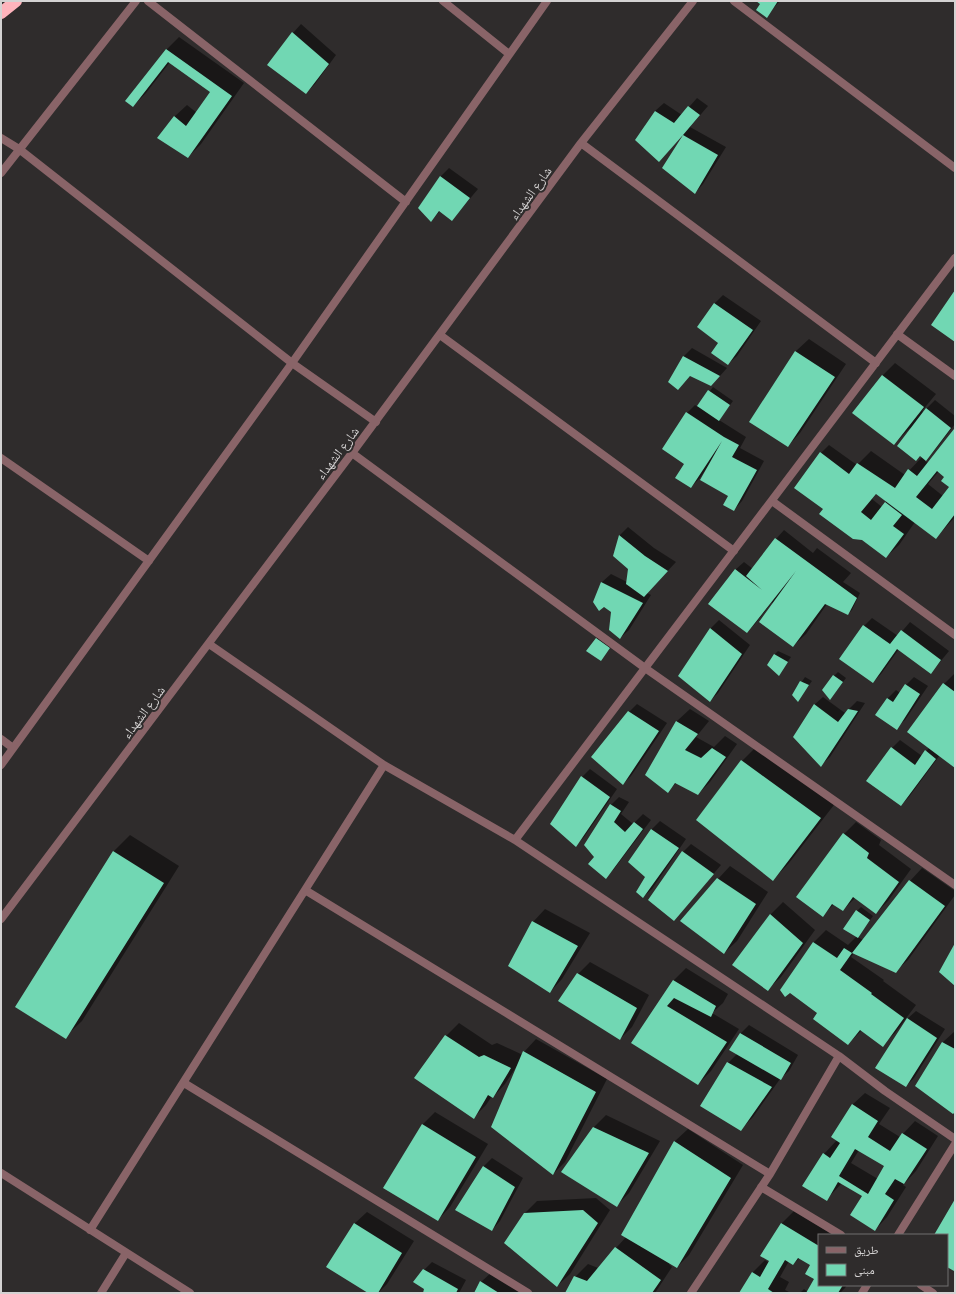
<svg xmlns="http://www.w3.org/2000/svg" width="956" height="1294" font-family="Overpass,'Noto Naskh Arabic',sans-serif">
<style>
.shadow{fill:#0007;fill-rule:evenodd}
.building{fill:#71d7b3;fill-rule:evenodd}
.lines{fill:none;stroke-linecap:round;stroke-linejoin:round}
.street{stroke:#896468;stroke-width:8}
.highway{stroke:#feb4bc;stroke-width:12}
.labels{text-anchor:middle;stroke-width:4;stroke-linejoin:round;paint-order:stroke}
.street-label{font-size:13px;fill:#d4d2d2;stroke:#2f2c2c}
</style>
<rect width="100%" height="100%" fill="#2f2c2c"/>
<!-- shadow -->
<path class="shadow" d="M757,1H780L766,16L761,4Z
M301,24L336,55L315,84L306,93L293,33Z
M179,37L244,83L201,144L188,157L174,117L187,105L197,113L211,92L170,62L146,93L133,106L166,50Z
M697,98L708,106L690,127L726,147L703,184L695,193L682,138L681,137L659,161L655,111L664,103L682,115Z
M449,168L478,189L452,220L440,211L431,221L440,177Z
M723,295L761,321L737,356L728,364L719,342L698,327L715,303Z
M809,339L846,364L800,433L788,446L750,421L796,351Z
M692,348L727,368L719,377L691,375L678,389L683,357Z
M895,363L936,394L922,411L923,412L935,400L955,416V424L934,451L925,461L928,463L955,429V517L936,538L915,522L899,545L886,557L824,509L821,453L829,445L857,465L871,451L905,475L922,457L910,428L894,444L883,375ZM939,471L946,477L950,487L943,496L928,484ZM877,493L887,501L882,507L872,499Z
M713,387L733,401L719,420L746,437L740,448L764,461L742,501L734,510L729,495L709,466H708L699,479L691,487L686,463L687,413L695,405L698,407Z
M628,527L654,548L676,562L647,593L651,595L629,630L620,638L612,612L603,606L594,602L602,582L611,574L627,582L629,568L615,556L620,535Z
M784,530L813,553L817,548L851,573L843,582L860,593L852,610L848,614L827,604L806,634L793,646L772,602L755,624L747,632L735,570L744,562L753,569L776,539Z
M872,618L898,636L910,622L949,651L931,673L899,649L881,674L873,682L864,626Z
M719,620L750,645L718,693L710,701L680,676L711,628Z
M600,634L613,644L601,659L588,650Z
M778,651L791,657L779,674L775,654Z
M838,672L846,678L834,694V676Z
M955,673V767L940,755L909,797L901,805L892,748L900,740L922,756L929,748L908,732L944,684Z
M805,677L812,681L801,696L793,695Z
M914,677L928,686L905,720L896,728L887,699L896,690L900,693L906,685Z
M823,697L845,713L857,701L865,703L830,757L821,765L814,705Z
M637,704L667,723L631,776L623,784L629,712Z
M690,709L709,721L696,737L714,747L725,736L737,744L710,782L698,794L677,782L668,791L646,774L677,721Z
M758,745L837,801L789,863L773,880L742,761Z
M590,769L617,789L584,837L576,845L582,777Z
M619,797L629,802L621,814L633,824L643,814L651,820L614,869L606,877L595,857L611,805Z
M660,821L686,839L652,889L643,897L647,877L630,861L652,829Z
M856,822L881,840L879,845L911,869L888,901L876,913L855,898L843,910L834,904L823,915L844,834Z
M130,835L179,866L82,1021L65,1037L113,852Z
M691,844L721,865L682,911L683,852Z
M730,866L768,892L737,941L724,953L718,879Z
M922,868L955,891V895L908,960L895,972L854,953L851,957L884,980L883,981L916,1005L895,1033L882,1045L862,1030L848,1044L818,1013L813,943L826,930L848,945L856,937L857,911L861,907L873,916L858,937L863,940L910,881Z
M783,902L815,930L781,977L768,989L734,965L771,914Z
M545,909L590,933L562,979L550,992L533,922Z
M590,962L649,995L632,1027L620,1039L578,974Z
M686,968L728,994L723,1003L712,1013L739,1029L711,1071L698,1084L633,1043L673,981Z
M916,1011L945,1029L914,1078L906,1086L907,1019Z
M459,1023L492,1045L497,1043L523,1055L524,1052L536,1039L607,1079L565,1162L553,1174L519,1064H518L505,1084L493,1097L492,1096L486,1105L474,1117L415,1078L446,1036Z
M749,1025L798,1055L789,1071L780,1079L753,1117L741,1129L728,1063L737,1054L740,1034Z
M955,1031V1111L917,1086L943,1042Z
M865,1093L890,1108L879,1124L900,1137L915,1121L938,1136L916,1171L903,1185L906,1187L887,1217L875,1230L863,1196L842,1183L826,1200L824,1154L837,1140L852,1105ZM859,1150L886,1166L878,1179L851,1163Z
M435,1112L488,1144L450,1207L438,1220L422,1125Z
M606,1115L660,1141L629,1193L617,1205L563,1172L594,1127Z
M688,1129L743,1165L689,1255L677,1267L670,1263L669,1264L672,1267L655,1293H566L575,1277L588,1264L598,1268L626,1237L622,1235L675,1141Z
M492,1158L523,1178L500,1221L492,1230L457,1209L484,1166Z
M596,1198L610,1210L570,1274L557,1286L524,1214L537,1201Z
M794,1211L833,1235H819V1285H847L845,1288L840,1293H800L804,1289L808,1292L816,1279L812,1265L800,1258L793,1264L789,1261L780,1277L789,1282L785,1290L791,1293H740L752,1273L765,1260L769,1263L770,1261L762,1256L782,1223Z
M367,1212L414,1241L387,1284L378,1293H370L354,1224Z
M432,1262L466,1280L459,1293H424L426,1289L424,1270Z
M494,1270L532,1293H475L481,1282Z"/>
<!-- building -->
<path class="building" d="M756,1H778L767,18L756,10L760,4Z
M292,32L329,64L306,94L267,65Z
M166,49L232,96L188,158L157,138L174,116L186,126L210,92L168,62L133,107L125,101Z
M688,106L700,115L683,135L718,155L695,194L662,168L683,135L659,162L635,140L655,111L674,123Z
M440,176L470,198L452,221L439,211L431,222L418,208Z
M955,290V342L931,325Z
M714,303L753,330L728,365L711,353L718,343L697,327Z
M795,351L835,377L788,447L749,422Z
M683,356L720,376L711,386L690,376L678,390L668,382Z
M882,375L924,407L894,445L852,413Z
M708,390L730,405L719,421L697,406Z
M926,408L951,428L926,461L920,456L916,461L897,446Z
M686,412L724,437L739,445L732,457L757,470L734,511L723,505L728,496L700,480L722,441L691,488L675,478L684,464L662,449Z
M954,429L955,430V489L954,491H955V514L936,539L876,494L861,512L871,520L885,502L902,515L893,526L904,534L886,558L862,540L853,539L819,514L823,509L794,488L820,452L849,474L857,463L895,488L908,469L917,476ZM937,471L944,477L941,481L949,487L932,509L916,497Z
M619,535L645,556L668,571L644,597L626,584L628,569L613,556Z
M775,538L857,598L848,615L825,604L793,647L759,622L796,571L747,633L708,604L735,569L762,590L746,576Z
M601,582L643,603L620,639L609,630L611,612L604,607L599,611L593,602Z
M863,625L890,644L901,630L941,660L931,674L897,649L873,683L839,659Z
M710,628L742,654L710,702L678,676Z
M596,638L610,648L601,661L586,651Z
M774,654L788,662L779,676L767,665Z
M833,675L843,682L830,700L822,690Z
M800,681L809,685L798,702L792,695Z
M943,683L955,692V768L907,732Z
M905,684L920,694L897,730L875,715L887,698L893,702Z
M814,704L838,722L848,709L858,711L821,767L793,737Z
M628,711L659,731L623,785L591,757Z
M676,721L698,734L685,750L701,758L712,748L726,757L698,795L675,783L668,793L645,775Z
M891,747L915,765L925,750L936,759L901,806L866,781Z
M741,760L821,818L773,881L696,820Z
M581,776L610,797L576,847L550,824Z
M610,804L621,811L614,822L625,832L634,822L643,829L606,879L588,864L594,857L584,845Z
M651,829L679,848L643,898L636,892L645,877L628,862Z
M843,833L869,853L867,858L899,882L876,914L853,897L843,911L832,904L823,917L796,897Z
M113,851L164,883L66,1039L15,1007Z
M682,851L714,874L674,921L648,900Z
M717,878L756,904L724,954L680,921Z
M909,880L945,906L896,973L852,953Z
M856,910L870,920L858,938L843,929Z
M770,914L803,943L768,991L732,965Z
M532,921L578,946L550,993L508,966Z
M813,942L837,958L844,948L852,953L840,970L872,993L871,994L904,1018L883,1047L860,1030L848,1045L813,1019L817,1013L790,993L785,997L780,990Z
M955,943V986L939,972Z
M577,973L637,1008L620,1040L558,1001Z
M673,980L716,1006L711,1017L674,998L667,1006L727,1042L698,1085L631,1043Z
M907,1018L937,1038L906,1087L875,1068Z
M740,1033L791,1063L781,1080L729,1050Z
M445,1035L479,1057L484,1055L511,1068L493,1098L488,1095L474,1119L414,1078Z
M942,1042L955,1049V1112L953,1114L915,1086Z
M523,1051L596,1092L553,1175L491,1127Z
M727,1062L772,1087L741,1131L700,1106Z
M852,1104L878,1121L868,1137L890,1151L902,1133L927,1149L904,1184L895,1179L885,1194L894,1200L875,1231L850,1215L862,1196L838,1182L827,1201L802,1186L823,1153L830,1158L840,1143L831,1137ZM855,1149L884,1166L868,1194L839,1176Z
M422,1124L476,1157L438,1221L383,1188Z
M593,1127L649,1153L617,1207L561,1172Z
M674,1141L731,1178L677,1268L621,1235Z
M483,1166L515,1187L492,1231L455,1210Z
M955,1199V1269L954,1271L947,1267V1235H934Z
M583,1210L598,1223L557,1287L504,1243L524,1213Z
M354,1223L402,1253L378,1293H368L326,1267Z
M781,1223L819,1246V1285H843L838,1293H806L814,1279L805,1274L810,1265L798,1258L793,1265L785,1260L768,1289L774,1293H739L752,1272L760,1277L769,1261L760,1256Z
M615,1247L661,1280L652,1293H565L574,1276L587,1281Z
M423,1269L458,1289L456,1293H423L424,1289L413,1282Z
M480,1281L499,1293H474Z"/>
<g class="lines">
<!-- street -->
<path class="street" d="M148,1L406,202
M443,1L509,54
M734,1L955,168
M1,138L19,149L292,363L376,422
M581,143L876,363
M1,173L136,1
M897,334L955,376
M440,335L734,551
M352,453L645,668L955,885
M1,458L149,561
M772,501L955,635
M209,644L384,765L515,840L839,1056L885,1091L955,1139
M1,739L13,748
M1,765L292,363L547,1
M515,840L955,258
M305,890L770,1174
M1,919L352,453L581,143L693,1
M184,1083L528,1293
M1,1173L190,1293
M761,1187L841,1235
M90,1230L384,765
M898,1235L955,1144
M921,1285L933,1293
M101,1293L126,1253
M691,1293L770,1174L839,1056
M862,1293L867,1285"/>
<!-- highway -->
<path class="highway" d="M1,13L16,1"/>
</g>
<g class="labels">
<!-- street labels -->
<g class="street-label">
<text transform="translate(530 193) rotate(-54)" y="5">شارع الشهداء</text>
<text transform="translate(337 453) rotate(-53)" y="5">شارع الشهداء</text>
<text transform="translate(143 712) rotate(-53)" y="5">شارع الشهداء</text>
</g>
</g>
<!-- border -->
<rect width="956" height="1294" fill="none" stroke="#d4d2d2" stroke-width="4"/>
<!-- legend -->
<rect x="818" y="1234" width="130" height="52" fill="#2f2c2c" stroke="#716e6e"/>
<rect x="826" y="1247" width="20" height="6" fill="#896468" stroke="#716e6e"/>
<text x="854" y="1254" font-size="12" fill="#d4d2d2">طريق</text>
<rect x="826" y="1264" width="20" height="12" fill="#71d7b3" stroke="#716e6e"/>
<text x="854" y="1274" font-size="12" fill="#d4d2d2">مبنى</text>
</svg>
